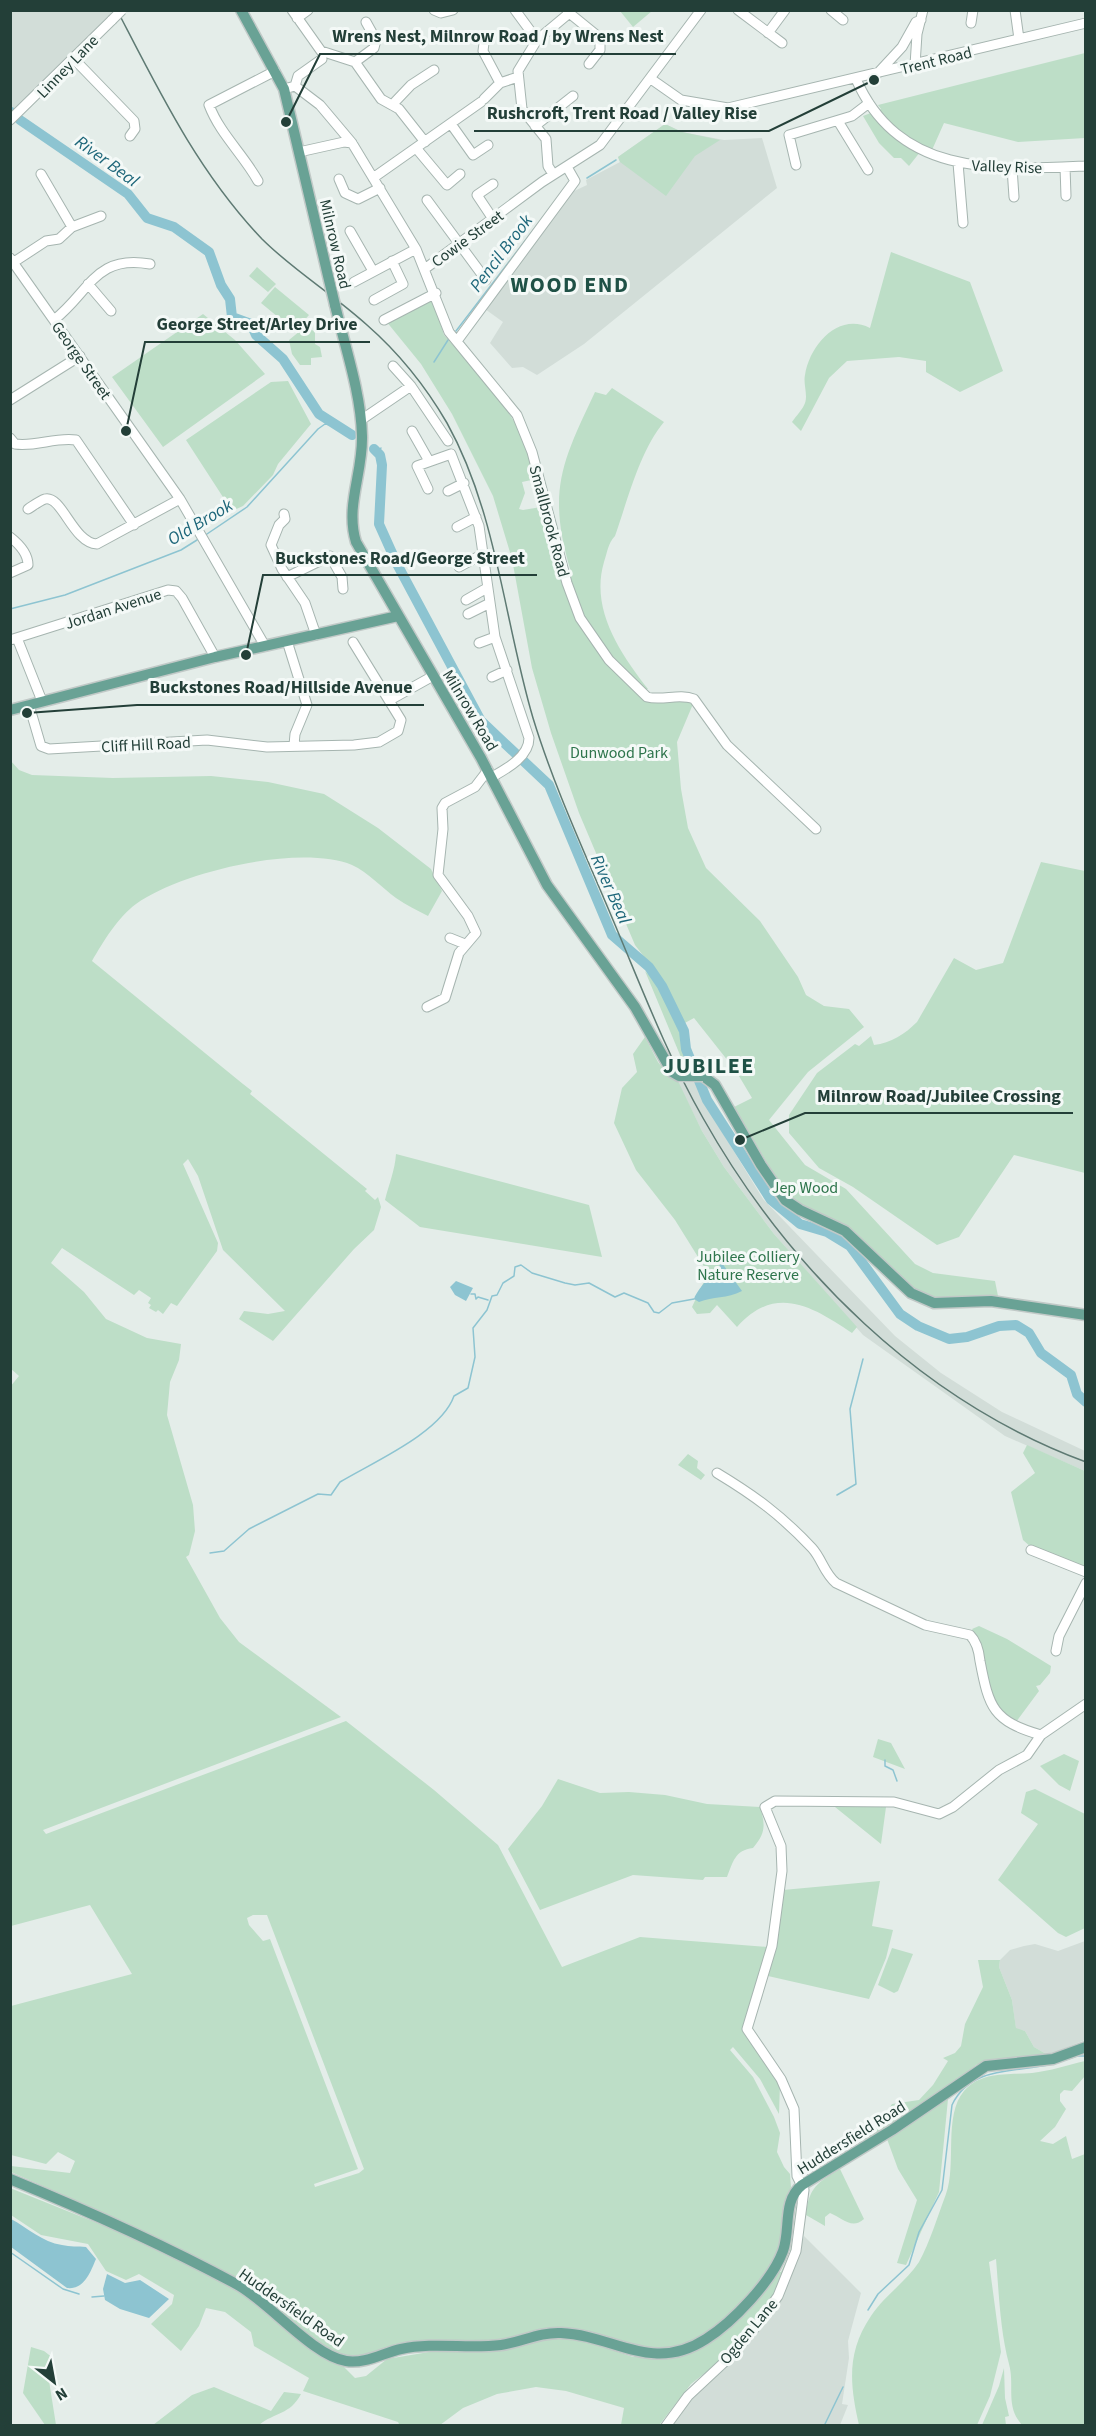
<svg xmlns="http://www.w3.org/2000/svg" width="1096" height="2436" font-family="'Source Sans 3',sans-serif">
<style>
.built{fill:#d2ddd8}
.green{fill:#bddec7;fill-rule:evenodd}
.water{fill:#8dc4d1}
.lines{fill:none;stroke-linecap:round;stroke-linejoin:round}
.stream{stroke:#8dc4d1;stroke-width:1.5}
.river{stroke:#8dc4d1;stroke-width:10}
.minor-casing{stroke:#a6b5b0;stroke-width:11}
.major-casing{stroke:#c1c9c7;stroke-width:13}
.minor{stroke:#fff;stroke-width:9}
.major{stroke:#69a295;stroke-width:10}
.tram{stroke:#5e7a73;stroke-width:1.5}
.minor-bridge-casing{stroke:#a6b5b0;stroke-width:11;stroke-linecap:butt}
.major-bridge-casing{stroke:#c1c9c7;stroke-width:13;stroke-linecap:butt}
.minor-bridge{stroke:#fff;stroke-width:9}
.major-bridge{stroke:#69a295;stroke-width:10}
.labels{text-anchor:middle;stroke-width:6;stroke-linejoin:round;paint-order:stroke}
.street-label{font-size:16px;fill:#233f38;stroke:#f4f9f7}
.park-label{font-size:16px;fill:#2e754c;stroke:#f4f9f7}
.water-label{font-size:18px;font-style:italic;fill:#1e677a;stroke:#f4f9f7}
.district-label{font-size:22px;font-weight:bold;letter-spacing:1.5px;fill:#1f5146;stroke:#f4f9f7}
.leader{fill:none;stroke:#233f38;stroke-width:2}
.callout-dot{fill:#233f38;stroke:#f4f9f7;stroke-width:2}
.callout-label{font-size:18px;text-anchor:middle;font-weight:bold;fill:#233f38;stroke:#f4f9f7;stroke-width:6;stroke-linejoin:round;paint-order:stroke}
</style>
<rect width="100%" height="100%" fill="#e4ede9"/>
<!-- built -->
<path class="built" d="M11,11H110L112,13L11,115Z
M665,124L682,132L724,140L762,138L777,188L584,344L537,375L523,367L512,368L490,343L503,322L485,309L570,193L587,185L586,180L620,162L618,157Z
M678,1083H696L705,1104L763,1199L895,1336L941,1373L1002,1412L1085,1451V1471L1005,1436L863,1335L774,1234L724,1167L702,1131Z
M1085,1941V2040L1048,2055L1034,2047L1025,2031L1016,2029L1012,2000L999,1967L1000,1960L1010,1950L1024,1946L1035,1944L1058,1951Z
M804,2236L861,2293L848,2341L849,2358L842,2404L848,2405L840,2425L676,2426L672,2422L695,2390L728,2365L767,2319L788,2285Z"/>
<!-- green -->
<path class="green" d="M620,11H652L633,27Z
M1085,53V138L1018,142L944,123L932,150L924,147L909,166L901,158H894L879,143L863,116L881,109L878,105Z
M665,124L682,132L720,140L695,156L666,196L620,162L618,157Z
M891,252L970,282L1003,371L960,392L926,372V361L899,357L847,361L829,378L801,431L792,422C796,416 803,409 805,403C808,395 803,383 805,375C810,344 839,312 870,328Z
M257,267L276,284L268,292L249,276Z
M275,287L309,315L295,331L261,303Z
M432,296L444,335L497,395L521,432L536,479L522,482L525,493L519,509L523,510L541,507L544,511L578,620L645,699L686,700L693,704L677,742L681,789L688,828L706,868L760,921L798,977L806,995L824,1006L849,1009L864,1027L808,1072L769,1120L805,1165L846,1189L915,1264L933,1273L995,1281L998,1296L941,1298L928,1296L910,1286L853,1230L789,1200L734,1107L752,1098L736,1071L694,1018L683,1024L661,979L635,945L579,813L551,733L532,668L512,559L493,496L452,414L421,364L386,321Z
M203,314L235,340L265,374L163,447L112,377Z
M306,326L315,332V344L320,347L322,357L311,358V365H300L292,354L289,340Z
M288,381L311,424L278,464L273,475L243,506L232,511L186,440L271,382Z
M612,388L664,422C640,450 627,502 615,536C608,543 607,553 604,562C590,609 620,653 648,689L643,690L615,663L588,627L568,575L571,572C547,492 561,464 595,392L606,395Z
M10,760L19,770L32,775L113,778L211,776L268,782L324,794L378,828L431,869L442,891L428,916C417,910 406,905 396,898C382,888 368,872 352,865C300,844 182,871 136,904C118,917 103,942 92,961L243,1084L252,1091L250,1094L367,1189L365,1191L375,1200L378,1197L381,1207L374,1230L354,1249L273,1341L239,1319L244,1311L268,1314L285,1311L223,1250L198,1176L188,1159L183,1164L218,1243L217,1251L177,1306L171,1303L163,1314L158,1310L156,1312L149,1308L151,1305L148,1303L151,1298L139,1290L134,1295L62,1248L51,1263L84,1292L106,1319L147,1338L181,1344L179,1360L170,1382L167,1415L193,1505L195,1531L189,1555L186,1557L220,1618L239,1642L341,1717L43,1830L46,1834L346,1721L434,1790L498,1845L562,1967L640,1937L768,1947L743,2032L780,2084L779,2114L760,2079L733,2047L730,2050L753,2077L774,2117L780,2133L777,2152L784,2167L790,2174L791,2187L784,2204L782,2243L774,2265L739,2309L689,2346L654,2352L582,2332L350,2358L327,2349L273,2307L193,2256L120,2220L11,2172V2166L70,2173L75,2161L58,2152L46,2164L11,2155V2006L132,1974L90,1905L11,1926L10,1387L19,1376L10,1368ZM253,1915H267L364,2169L359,2173L315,2187L314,2184L358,2169L270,1939L263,1941L249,1925L247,1918Z
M1041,862L1085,871V1173L1014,1155L959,1237L937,1245L853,1187L819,1168L789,1133V1115L817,1073L855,1044L859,1046L871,1036L874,1045C891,1043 905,1034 917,1022L954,958L976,970L1003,963Z
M645,971C662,986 673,1009 680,1031C684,1042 684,1055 689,1068L685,1067Z
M645,1037L658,1062L668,1075L678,1081L702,1131L724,1167L774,1234L857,1327L852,1333C812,1306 775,1284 737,1327L717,1305L710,1313L697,1314L692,1307L708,1273L675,1220L636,1170L614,1123L622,1088L637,1072L633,1054Z
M396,1154L589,1205L602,1257L420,1227L385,1200C389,1184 395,1170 396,1154Z
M1027,1445L1085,1471V1567L1032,1548L1023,1540L1011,1492L1035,1473L1023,1453Z
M688,1454L698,1461L697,1468L705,1475L701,1480L678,1465Z
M979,1626L1007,1639L1051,1666L1050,1673L1040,1685L1036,1686L1039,1691L1016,1722C979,1708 992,1656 972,1629Z
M878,1739L891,1743L905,1769L873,1757Z
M1064,1754L1079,1761L1070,1791L1059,1785L1040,1766Z
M558,1779L600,1793L629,1792L665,1795L707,1804L760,1807C766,1826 765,1834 753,1848C735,1850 733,1862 727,1877H705L703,1880L633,1875L540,1910L508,1849L542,1806Z
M1035,1789L1085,1814V1928L1066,1937L1058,1933L998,1880L1038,1824L1021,1813L1026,1792Z
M851,1804L886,1807L881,1844L835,1807Z
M880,1881L872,1926L893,1930L886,1958L869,1999L768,1976L783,1890Z
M892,1948L913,1954L898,1991L894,1993L878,1985Z
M978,1960H1000L999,1967L1012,2000L1016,2028L1025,2031L1034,2047L1048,2055L990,2060L976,2065L937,2096L858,2146L867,2131L897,2115V2110L890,2107L892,2104L919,2100L933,2085L948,2061L943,2058L955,2053L961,2046L965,2024L983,1987Z
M1085,2061V2076L1072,2091L1064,2090L1060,2094V2101L1066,2109L1055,2127L1040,2141L1053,2144L1066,2136L1072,2159L1085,2154V2425H1022C1005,2406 1015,2386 1009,2364C1000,2330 999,2294 996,2259L989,2262L1001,2352L990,2396L977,2425H859C850,2385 846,2353 871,2316C885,2295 906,2282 919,2262C930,2242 938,2215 946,2194C957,2164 943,2116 964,2091C981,2071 1008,2075 1032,2073C1050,2071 1068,2065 1085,2061Z
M948,2099L939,2192L906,2265L897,2263L917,2200L898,2169L887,2139Z
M840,2169L864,2219C852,2230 842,2218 830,2213L825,2217V2226L806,2215C809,2187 817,2183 840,2169Z
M10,2188L112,2229L235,2288L322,2357L344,2367L355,2378L366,2376L387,2359L429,2352L508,2349L552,2338L585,2341L633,2357H680L710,2343L731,2326L778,2272H781L790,2252L798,2195L799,2198L795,2243L769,2306L719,2362L691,2384L660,2424L621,2425L624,2408L566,2391L536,2387L497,2394L463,2408L440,2425L400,2426L398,2422L303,2391L309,2378L254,2346L251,2332L225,2312L206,2308L199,2326L181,2351L151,2324L172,2304L174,2295L139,2274L126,2280L106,2271L88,2244L41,2235L11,2215Z
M31,2347L44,2351L53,2358L47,2368L56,2425H45L23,2393Z
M1004,2368L1005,2398L1009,2416L1005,2417L1006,2425H982L999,2386Z
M214,2387L271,2411L284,2392L301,2394C290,2415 275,2412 259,2425H153L192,2395Z"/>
<!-- water -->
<path class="water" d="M722,1263L742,1291C727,1299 713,1296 699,1302L694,1299C696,1291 714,1271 722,1263Z
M456,1281L473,1288L466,1301L455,1295L450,1287Z
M11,2219C28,2228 42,2242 62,2245C70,2247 78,2246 86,2247L96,2259C90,2273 84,2290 67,2288L11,2247Z
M107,2274L125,2283L140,2280L169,2299L149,2318L120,2309L105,2300L103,2289Z"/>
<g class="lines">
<!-- stream -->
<path class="stream" d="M587,178L616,160
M456,331L564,190
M434,362L448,340
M377,452L381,448
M204,536L247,507L318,429L325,424L338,426
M10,609L65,595L181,550L197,540
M471,1294H475L476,1299L478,1297L488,1300
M837,1495L856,1484L850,1409L863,1359
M210,1553L224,1551L249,1529L318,1494L331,1495L340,1482C373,1462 441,1433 454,1396L468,1388L475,1357L473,1328L487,1310L492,1296L497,1295L503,1283L514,1276L515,1267L521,1265L532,1273L565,1283L575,1285L589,1283L615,1297L624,1293L648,1303L654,1312L659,1313L672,1303L694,1299
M885,1760V1766L893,1770L897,1781
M1056,2063L1077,2056H1086
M10,2252L63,2289L79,2294
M92,2297L104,2296
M868,2310L878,2294L909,2265L919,2232L942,2190L952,2105C971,2065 1016,2073 1052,2064
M824,2426L843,2387"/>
<!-- river -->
<path class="river" d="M10,112H11
M20,120L128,194L147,218L174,227L209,252L221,285L230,299L232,317L251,324L256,335L283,359L319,414L352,435
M374,449L380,455L382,465L379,524L397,564L481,721L549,785L612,935L649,967L662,986L684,1031L686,1049L707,1100L771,1200L800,1224L827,1232L850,1246L900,1314L918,1326L949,1339L967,1337L999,1326L1016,1325L1029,1333L1041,1353L1071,1375L1077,1394L1086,1402"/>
<defs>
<path id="minor" d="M292,10L321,51L355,62
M434,10L441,13L453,10
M515,10L537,40
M738,10L782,43
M831,10L843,20
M1015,10L1019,39
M568,12L600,38V50L589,64
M297,18L308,10
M971,23L973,10
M768,33L785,10
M484,43L483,51L500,83
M73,58L134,121L135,129L130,136
M355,62L381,99L399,109L425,142
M355,62L374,48L376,40L366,22
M915,65L917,34L923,10
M877,74L902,47L916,22L921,20
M651,79L681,100L728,108L1086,23
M856,79C899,177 995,170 1086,166
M295,86L298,76L322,59
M284,89L295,86L320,105L352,143L416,249L449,332L517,415L532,452L567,583L580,618L609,660L647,697C663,701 679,693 694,699L727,745L816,829
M484,99L500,83L518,77
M392,105L411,85L434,70
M10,120L112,20
M838,121L868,170
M451,124L473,155L488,145
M535,126L573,96
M416,148L447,185L460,174
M299,152L344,142L352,143
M958,163L963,223
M796,165L789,135L852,116L869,103
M1065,167L1066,196
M1012,168L1014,197
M41,174L72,227
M553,174L548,166L546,139L522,109L518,71L537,40L567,15L568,10
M373,178L481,102
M339,179L345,193L358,199L380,188
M258,181C243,154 220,134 209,105L275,71
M493,184L477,195L493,219
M427,200L486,280
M350,231L373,271
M10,258L180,499L265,646
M14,262L46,241L59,239L72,227L101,216
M426,268L542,182L600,145L701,10
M354,282L416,249
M88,284L111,311
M374,300L403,284L392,261
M54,320C90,292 95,254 150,264
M384,320L436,293
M457,341L575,181L567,167
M393,366L411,386L448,441
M10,400L80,356
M361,420L411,386
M412,431L429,461
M10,438L15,444C36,447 55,437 76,440L134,525
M428,489L417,466L451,454L479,526L495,637L529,738C529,757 506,769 492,777
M448,491L464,483
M28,509C33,506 39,501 45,499C62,495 73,543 97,544L180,499
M284,514L285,519L279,525L271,545L282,569L305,603L316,635
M457,527L476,517
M10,537C19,544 28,554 28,565L10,573
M459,567L483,554
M287,577L330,556L342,577L343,589
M466,600L487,588
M468,614L490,603
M17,638L42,701
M10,640L168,590L176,591L182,598L215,657
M287,641L307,705L295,734L294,745
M479,643L495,637
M492,677L507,670
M390,700L433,676
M29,705L41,746L49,749L207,740L267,747L354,745L379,742L398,731L401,720L353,642
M450,938L465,944
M427,1007L445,998L459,953L476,933L468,916L438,875L443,829L442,808L445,803L475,787L488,770
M717,1473C755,1496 781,1515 812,1548C822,1559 824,1573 836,1583L925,1625L970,1635C977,1642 979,1651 980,1661C989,1708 993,1721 1041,1735
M1031,1550L1086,1572
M1056,1651L1059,1636L1086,1583
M666,2426L688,2396L733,2354L759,2323L778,2296L796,2251L804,2190L797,2176L794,2109L781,2079L747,2029L772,1946L782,1871L781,1846L765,1807L775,1801L894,1802L939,1814L953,1807L999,1770L1027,1755L1041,1735L1086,1704"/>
<path id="major" d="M241,10L284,89L329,280
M335,305C345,347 361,393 362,436C363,473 345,506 356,542L481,758L547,885L635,1007L672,1072
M10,710L215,657L398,616
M703,1076L715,1085L761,1165L785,1200L800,1210L845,1231L911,1293L934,1303L991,1301L1086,1315
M10,2179C88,2211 164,2245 238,2285C270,2303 312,2355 346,2361C365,2364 383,2353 401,2349C434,2342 468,2349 501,2345C522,2342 539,2332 561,2333C614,2335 652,2374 706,2339C733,2322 772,2281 783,2251C791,2229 782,2201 802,2185L892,2130L986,2066L1053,2059L1086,2047"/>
</defs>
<!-- minor casing -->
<use href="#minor" class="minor-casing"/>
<!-- major casing -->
<use href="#major" class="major-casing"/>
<!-- minor -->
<use href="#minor" class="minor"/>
<!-- major -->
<use href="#major" class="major"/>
<!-- tram -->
<path class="tram" d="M117,10C159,91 198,172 262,239C294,271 333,294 367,325C399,353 426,387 447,423C497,513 504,620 533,718C554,787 585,853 613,920C641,986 667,1055 703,1118C788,1269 921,1401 1086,1462"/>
<defs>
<path id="minor-bridge" d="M112,20L122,10"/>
<path id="major-bridge" d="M329,280L335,305
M672,1072L679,1076H703"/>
</defs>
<!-- minor-bridge casing -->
<use href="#minor-bridge" class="minor-bridge-casing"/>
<!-- major-bridge casing -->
<use href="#major-bridge" class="major-bridge-casing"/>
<!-- minor-bridge -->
<use href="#minor-bridge" class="minor-bridge"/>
<!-- major-bridge -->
<use href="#major-bridge" class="major-bridge"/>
</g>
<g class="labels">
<!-- street labels -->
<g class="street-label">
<text transform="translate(936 60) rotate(-14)" y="6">Trent Road</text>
<text transform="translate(67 66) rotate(-46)" y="6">Linney Lane</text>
<text transform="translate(1007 166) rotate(2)" y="6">Valley Rise</text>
<text transform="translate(467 238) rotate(-36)" y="6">Cowie Street</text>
<text transform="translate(336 244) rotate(77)" y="6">Milnrow Road</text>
<text transform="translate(82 360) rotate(55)" y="6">George Street</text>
<text transform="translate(550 521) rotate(75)" y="6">Smallbrook Road</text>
<text transform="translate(113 608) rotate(-18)" y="6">Jordan Avenue</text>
<text transform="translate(471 710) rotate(59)" y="6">Milnrow Road</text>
<text transform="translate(146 744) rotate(-3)" y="6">Cliff Hill Road</text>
<text transform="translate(851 2137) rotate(-32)" y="6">Huddersfield Road</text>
<text transform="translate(292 2307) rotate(35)" y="6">Huddersfield Road</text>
<text transform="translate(748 2331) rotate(-50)" y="6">Ogden Lane</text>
</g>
<!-- park labels -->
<g class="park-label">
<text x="619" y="758">Dunwood Park</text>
<text x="805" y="1193">Jep Wood</text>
<text x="748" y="1262">Jubilee Colliery<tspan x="748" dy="18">Nature Reserve</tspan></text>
</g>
<!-- water labels -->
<g class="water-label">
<text transform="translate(107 161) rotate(36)" y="6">River Beal</text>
<text transform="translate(501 253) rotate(-53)" y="6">Pencil Brook</text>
<text transform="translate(200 522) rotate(-31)" y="6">Old Brook</text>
<text transform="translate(611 889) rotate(66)" y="6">River Beal</text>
</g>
<!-- district labels -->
<g class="district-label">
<text x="570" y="292">WOOD END</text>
<text x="709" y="1073">JUBILEE</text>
</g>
</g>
<!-- callouts -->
<path class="leader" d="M286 122L320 54H676M874 80L769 131H474M126 431L145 342H370M246 655L263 575H537M27 713L137 705H424M740 1140L805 1113H1073"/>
<g class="callout-dot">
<circle cx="286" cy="122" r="6"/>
<circle cx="874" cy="80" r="6"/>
<circle cx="126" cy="431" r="6"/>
<circle cx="246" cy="655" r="6"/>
<circle cx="27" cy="713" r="6"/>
<circle cx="740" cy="1140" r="6"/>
</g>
<g class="callout-label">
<text x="498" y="42">Wrens Nest, Milnrow Road / by Wrens Nest</text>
<text x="622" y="119">Rushcroft, Trent Road / Valley Rise</text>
<text x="257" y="330">George Street/Arley Drive</text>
<text x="400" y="564">Buckstones Road/George Street</text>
<text x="281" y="693">Buckstones Road/Hillside Avenue</text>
<text x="939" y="1102">Milnrow Road/Jubilee Crossing</text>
</g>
<!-- border -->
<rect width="1096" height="2436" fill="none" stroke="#233f38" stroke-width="24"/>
<!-- north arrow -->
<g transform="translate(54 2382) rotate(149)" stroke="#f4f9f7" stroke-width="4.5" paint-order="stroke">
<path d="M0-4.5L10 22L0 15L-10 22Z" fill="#233f38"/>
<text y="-9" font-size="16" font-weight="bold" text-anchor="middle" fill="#233f38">N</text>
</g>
</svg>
